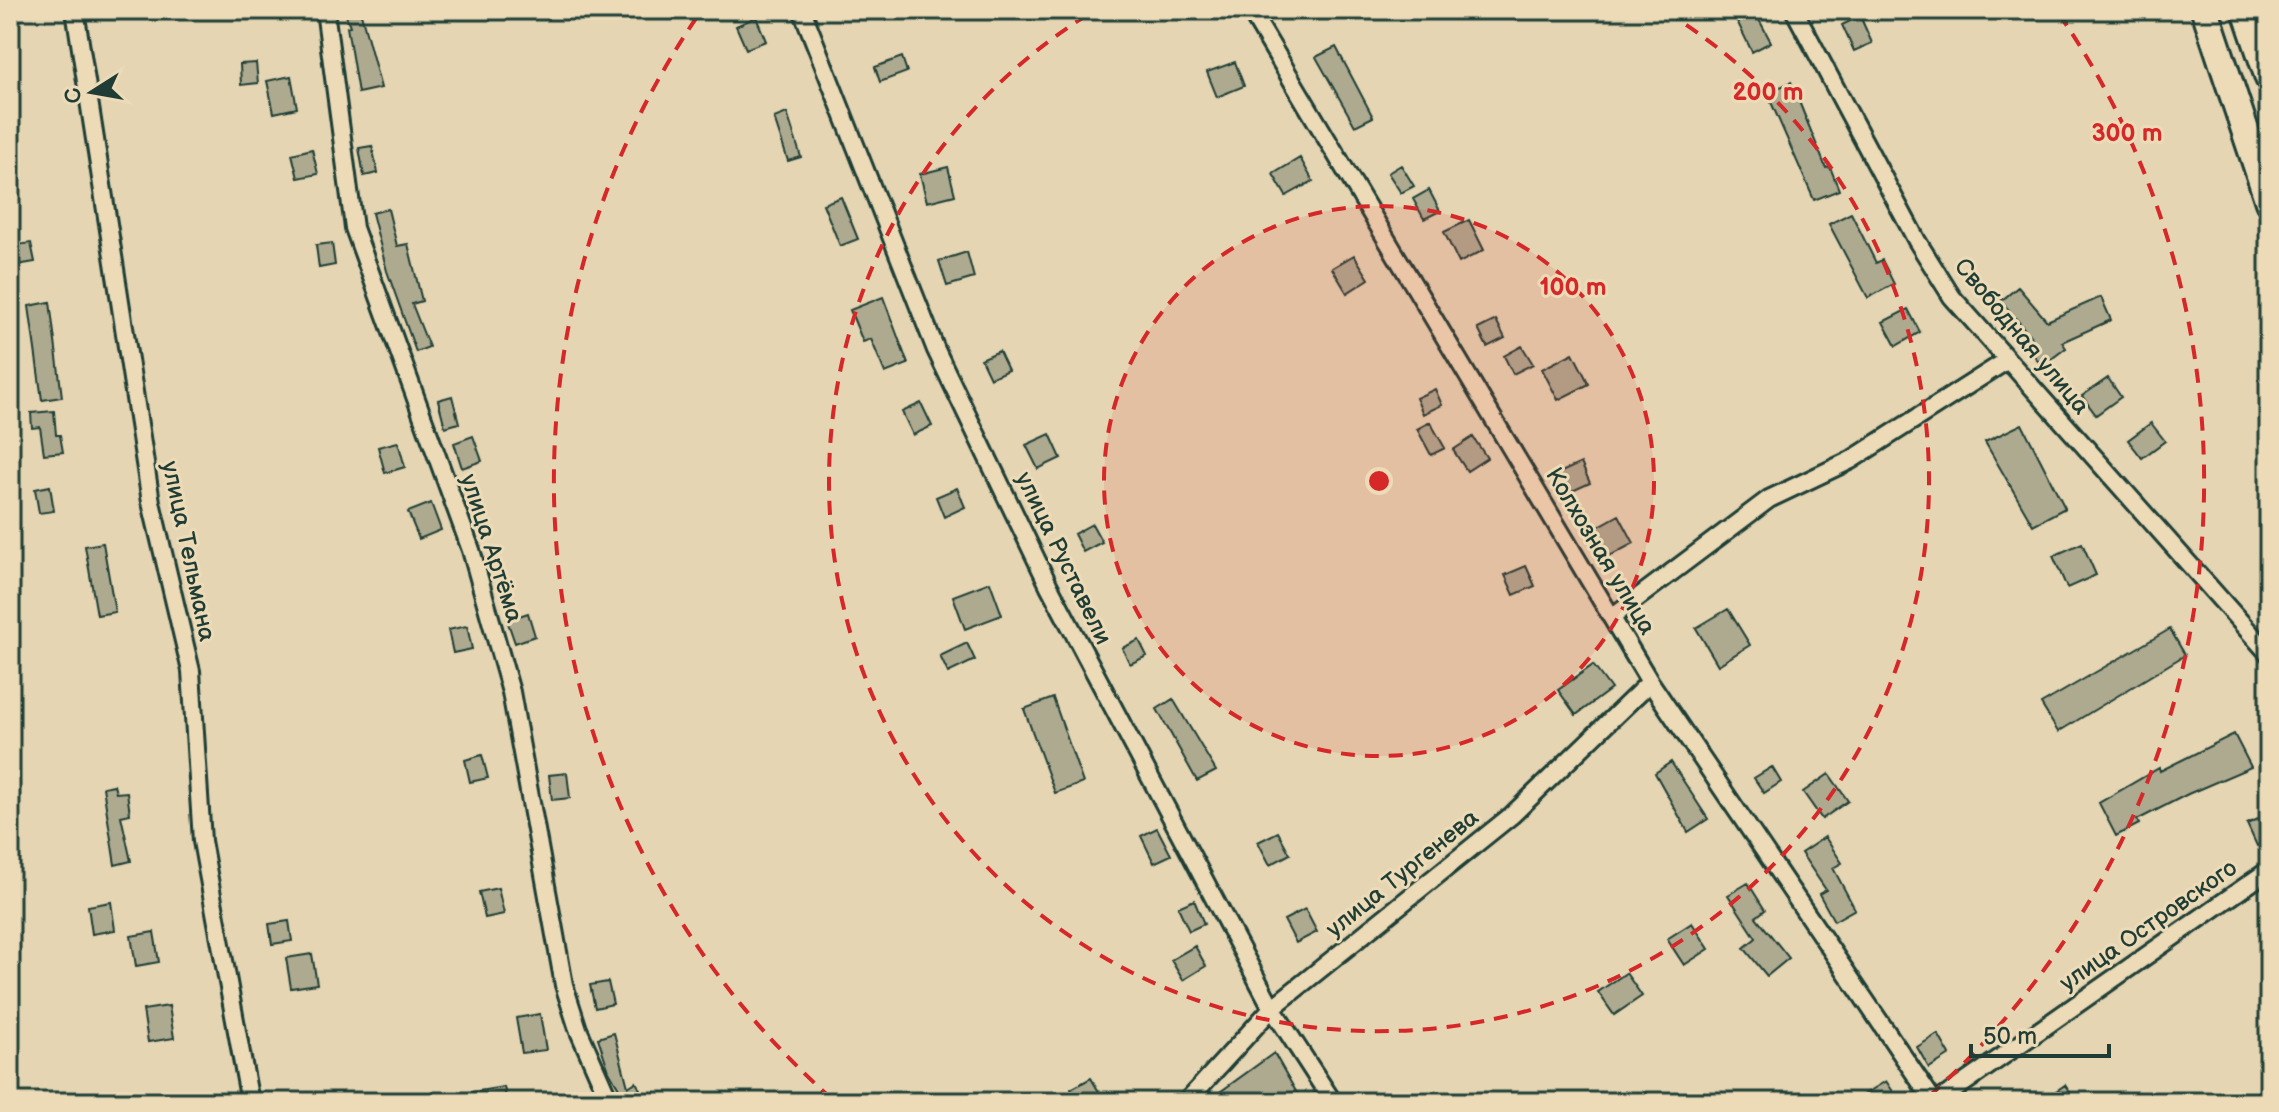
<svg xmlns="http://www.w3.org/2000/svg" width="2279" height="1112" font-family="'Balsamiq Sans',sans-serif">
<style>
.building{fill:#aeaa90;stroke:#1f3d34;stroke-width:2}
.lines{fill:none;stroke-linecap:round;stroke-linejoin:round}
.minor-casing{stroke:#1f3d34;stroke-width:22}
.trunk-casing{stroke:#1f3d34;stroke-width:32}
.minor{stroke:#eddbb8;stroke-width:16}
.trunk{stroke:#eddbb8;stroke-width:26}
.ring{fill:none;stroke:#d62828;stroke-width:4;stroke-dasharray:14 10}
.labels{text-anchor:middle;stroke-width:6;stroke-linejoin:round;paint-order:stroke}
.street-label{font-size:24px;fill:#1f3d34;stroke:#eddbb8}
.centre{fill:#d62828;stroke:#eddbb8;stroke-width:4}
.ring-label{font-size:24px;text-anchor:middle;font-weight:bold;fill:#d62828;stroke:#eddbb8;stroke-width:6;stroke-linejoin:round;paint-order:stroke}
</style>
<rect width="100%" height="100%" fill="#e5d5b3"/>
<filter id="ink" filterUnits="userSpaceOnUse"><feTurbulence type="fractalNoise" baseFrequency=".0125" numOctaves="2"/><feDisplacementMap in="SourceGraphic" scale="16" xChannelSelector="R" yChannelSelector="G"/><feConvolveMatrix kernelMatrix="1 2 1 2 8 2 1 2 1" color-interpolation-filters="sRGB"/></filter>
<g filter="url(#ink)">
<!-- building -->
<path class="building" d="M344,10H360L381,88L358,93L347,27L350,26Z
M1755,12L1771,42L1752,52L1737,21Z
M1860,16L1872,43L1854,51L1842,25Z
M756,17L766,41L746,49L736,26Z
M1336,47L1373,117L1355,126L1316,57Z
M902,57L907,72L880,82L875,67Z
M1235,62L1244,86L1217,97L1207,72Z
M256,63L258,83L241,85L240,64Z
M291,76L297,108L274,113L267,81Z
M1791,82L1826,168L1830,167L1839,190L1814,200L1767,93Z
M787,113L801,157L788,161L774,118Z
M372,146L378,173L364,176L359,148Z
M312,149L318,174L298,178L292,154Z
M1300,158L1313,181L1286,196L1273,174Z
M1401,165L1414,186L1401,193L1388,173Z
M948,167L955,195L927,202L920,174Z
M1429,190L1440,211L1424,219L1413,199Z
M841,197L858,239L840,246L823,204Z
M388,209L397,246L408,244L422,301L412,304L429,347L416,352L387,271L372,213Z
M1851,213L1876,263L1882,260L1894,284L1868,298L1829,224Z
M1469,220L1484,250L1459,263L1444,232Z
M31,243L35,262L11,266L10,246Z
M332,243L335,265L319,268L316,245Z
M967,252L974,278L947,286L939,261Z
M1354,255L1369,279L1347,293L1332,268Z
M2018,287L2047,321L2101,297L2111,320L2062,342L2066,348L2042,366L2025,343L2032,338L2001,301Z
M883,297L908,364L885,373L871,339L863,342L850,310Z
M50,302L62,397L42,400L29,306Z
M1908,309L1920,332L1896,346L1883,322Z
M1496,320L1505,338L1487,347L1478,329Z
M1522,346L1533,364L1513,374L1504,356Z
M999,351L1008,370L990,378L981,359Z
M1573,353L1589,384L1558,400L1542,369Z
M2108,378L2121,397L2096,415L2082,396Z
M1435,389L1442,405L1423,414L1416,398Z
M452,396L459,423L445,427L438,400Z
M921,403L932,426L913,435L902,412Z
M54,411L56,435H60L63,452L44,454L40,427L32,428L31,413Z
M1430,422L1445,448L1431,455L1417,429Z
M2151,423L2165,441L2142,458L2128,440Z
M2022,424L2065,508L2033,525L1985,442Z
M1050,434L1061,458L1038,469L1026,445Z
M473,436L482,461L462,468L454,443Z
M1473,437L1487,458L1467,471L1453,450Z
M398,442L405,467L385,473L378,447Z
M1581,463L1590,483L1568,493L1559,473Z
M50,486L54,511L39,513L35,489Z
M957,488L965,507L944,517L936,497Z
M431,503L441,530L419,539L408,512Z
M1619,515L1634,543L1610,556L1596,528Z
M1092,524L1102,542L1083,552L1074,534Z
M103,543L115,612L97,615L85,546Z
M2082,543L2096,575L2067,588L2053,556Z
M1526,566L1535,586L1514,595L1505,575Z
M990,582L1002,615L965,629L953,596Z
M1728,609L1750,645L1718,665L1696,628Z
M528,613L535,636L515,643L507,620Z
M467,626L472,649L453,653L448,630Z
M2170,629L2185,655L2058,732L2041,704Z
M1139,640L1147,656L1130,664L1122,648Z
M967,643L975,660L948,673L940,656Z
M1593,665L1611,689L1576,715L1558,690Z
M1053,698L1083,783L1055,793L1024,709Z
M1173,699L1216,771L1197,781L1157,709Z
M2234,734L2251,767L2188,794L2137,820L2139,824L2116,836L2099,803L2159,768L2160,771Z
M482,755L488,778L470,782L465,760Z
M1671,762L1708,819L1688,832L1655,773Z
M1772,767L1781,782L1764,793L1754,778Z
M567,773L570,798L552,800L549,775Z
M1829,774L1848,801L1822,819L1803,792Z
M114,785L116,793L127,792L130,814L121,816L131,861L115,865L103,787Z
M2269,814V841L2257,846L2247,824Z
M1157,828L1171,855L1154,863L1141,836Z
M1278,832L1290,854L1270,865L1258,842Z
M1825,837L1842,863L1833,868L1855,909L1834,921L1819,894L1826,890L1801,853Z
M1748,883L1765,910L1756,917L1789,958L1767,976L1744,948L1756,938L1728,895Z
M498,888L504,914L485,918L479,892Z
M1194,900L1204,924L1189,931L1178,907Z
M111,902L115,930L92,934L88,906Z
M1305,909L1317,932L1296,943L1284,920Z
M289,921L292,941L272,944L269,924Z
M1692,923L1709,949L1684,965L1667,939Z
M154,932L159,962L136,966L131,936Z
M1195,946L1206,966L1183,980L1171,960Z
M312,954L317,984L291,988L286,958Z
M1626,973L1642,996L1614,1015L1598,992Z
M608,982L613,1004L595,1008L590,985Z
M169,1006L174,1038L148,1042L143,1010Z
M540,1014L546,1050L522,1053L516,1018Z
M614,1033L628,1087L636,1082L647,1102H627L609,1071L598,1038Z
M1938,1034L1950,1055L1929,1068L1917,1047Z
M1274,1053L1302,1102H1206Z
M1091,1078L1102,1097L1094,1102H1078L1071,1089Z
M1886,1081L1900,1102H1852Z
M2065,1085L2076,1102H2040Z
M504,1087L507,1102H461L460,1094Z"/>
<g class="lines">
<defs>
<path id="minor" d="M75,10L151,502L191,671L202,841L250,1102
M325,10L354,228L471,550L511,692L564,985L578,1029L610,1102
M802,10L936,350L1049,586L1272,1008L1333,1102
M1250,10L1650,682L1934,1102
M1794,10L1917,241L1952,297L2269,654
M1612,617L1769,499L1851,460L2006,361
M1186,1102L1272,1008L1512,815L1650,682
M1937,1102L2269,870"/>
<path id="trunk" d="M2205,10L2269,202
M2246,10L2269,78"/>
</defs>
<!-- minor casing -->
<use href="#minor" class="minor-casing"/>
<!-- trunk casing -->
<use href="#trunk" class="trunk-casing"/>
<!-- minor -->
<use href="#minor" class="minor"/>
<!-- trunk -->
<use href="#trunk" class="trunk"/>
</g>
</g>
<!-- distance rings -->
<circle cx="1379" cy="481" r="275" fill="#d62828" fill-opacity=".12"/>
<g class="ring">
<circle cx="1379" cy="481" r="275"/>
<path d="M1666 12A550 550 0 1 1 1092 12"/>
<path d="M832 1099A825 825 0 0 1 699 14M2059 14A825 825 0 0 1 1926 1099"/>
</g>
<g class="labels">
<!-- street labels -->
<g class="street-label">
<text transform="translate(2022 336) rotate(50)" y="8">Свободная улица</text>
<text transform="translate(492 548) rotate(72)" y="8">улица Артёма</text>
<text transform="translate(189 551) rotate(78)" y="8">улица Тельмана</text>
<text transform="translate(1601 551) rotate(59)" y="8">Колхозная улица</text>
<text transform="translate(1064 558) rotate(64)" y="8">улица Руставели</text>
<text transform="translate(1402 873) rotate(-39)" y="8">улица Тургенева</text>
<text transform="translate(2148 925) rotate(-35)" y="8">улица Островского</text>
</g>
</g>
<circle cx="1379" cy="481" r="12" class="centre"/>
<g class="ring-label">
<text x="1768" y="100">200 m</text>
<text x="2127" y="141">300 m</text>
<text x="1573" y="295">100 m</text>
</g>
<!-- margin -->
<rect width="2279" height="1112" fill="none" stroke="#eddbb8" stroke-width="40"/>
<rect x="20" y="20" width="2239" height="1072" fill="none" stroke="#1f3d34" stroke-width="3" filter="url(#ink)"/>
<!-- north arrow -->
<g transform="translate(92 92) rotate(259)" stroke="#eddbb8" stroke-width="6" paint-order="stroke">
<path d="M0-6L14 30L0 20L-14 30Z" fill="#1f3d34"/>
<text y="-12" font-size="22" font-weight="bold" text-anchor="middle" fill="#1f3d34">С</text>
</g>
<!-- scale -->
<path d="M1971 1044v12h138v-12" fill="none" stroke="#1f3d34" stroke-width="4"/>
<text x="1983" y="1044" font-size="24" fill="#1f3d34" stroke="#eddbb8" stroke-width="6" paint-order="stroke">50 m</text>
</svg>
